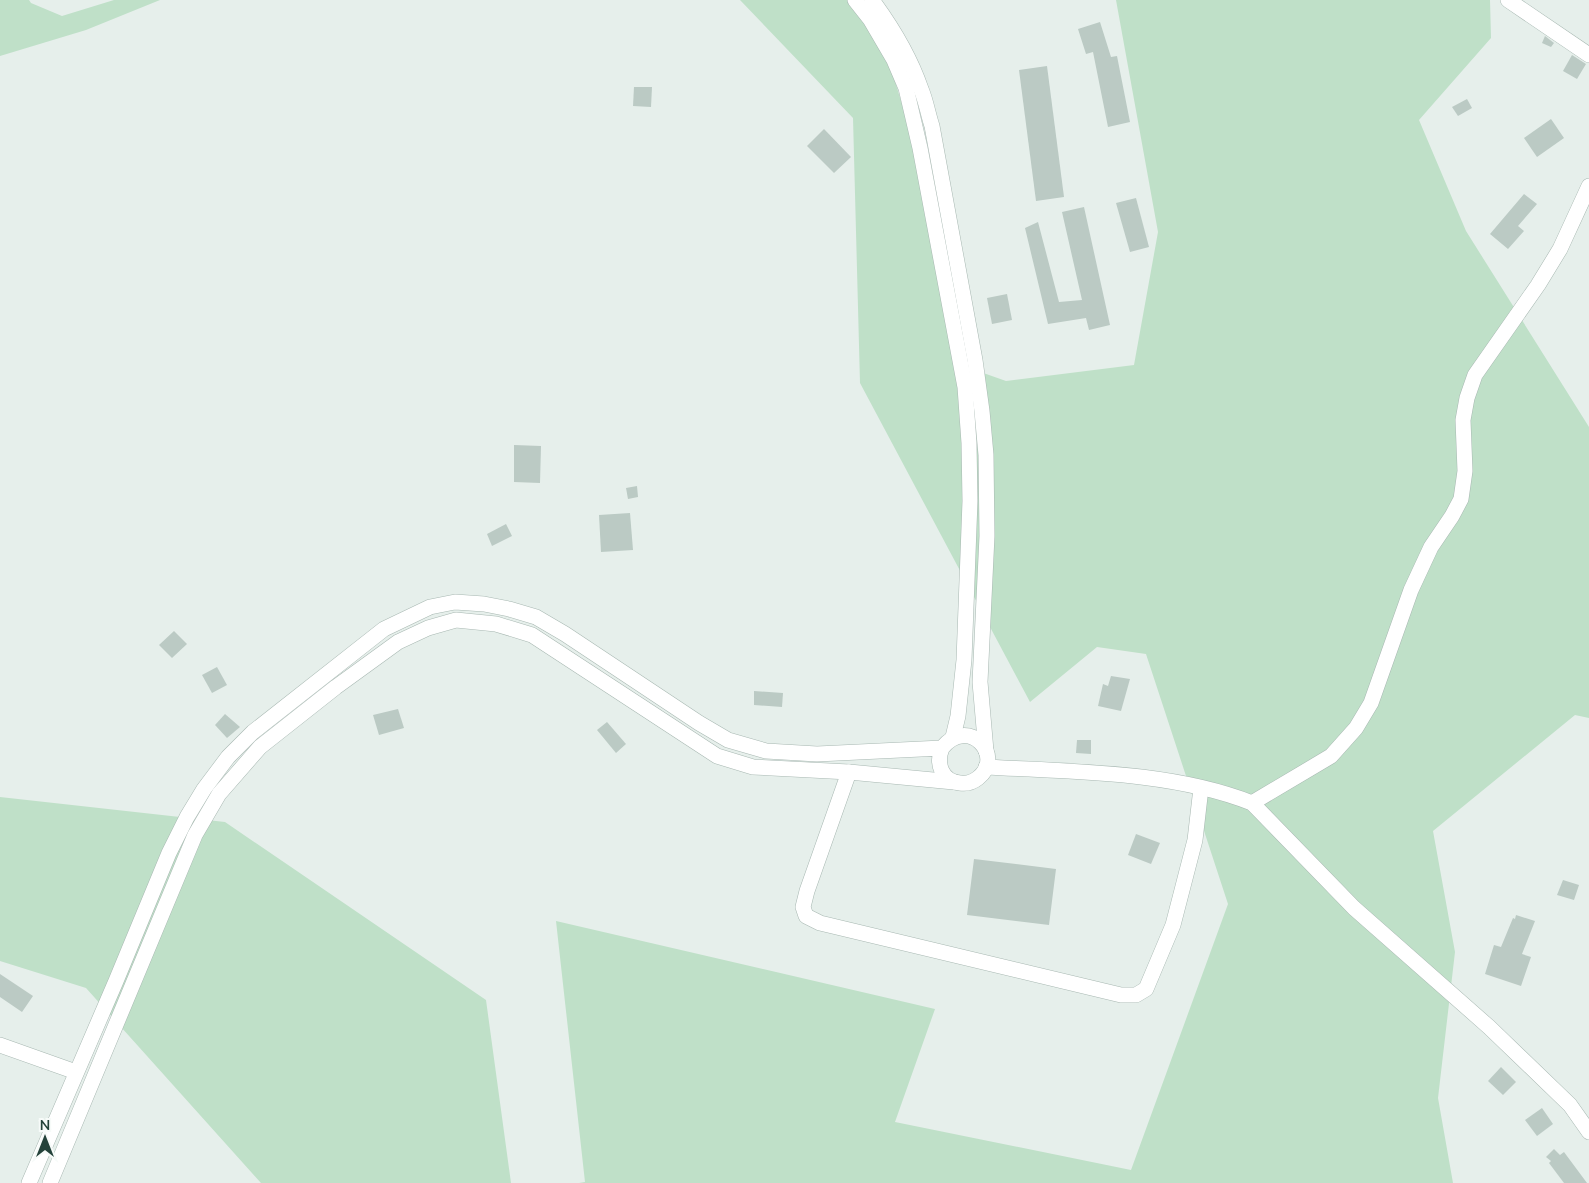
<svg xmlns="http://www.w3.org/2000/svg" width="1589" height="1183" viewBox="0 0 1589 1183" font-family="'Nunito Sans',sans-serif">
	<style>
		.green { fill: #bfe0c8 }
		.building { fill: #bbcac4 }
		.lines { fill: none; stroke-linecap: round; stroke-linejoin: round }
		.minor-casing { stroke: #a8b8b2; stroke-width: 16 }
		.minor { stroke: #fff; stroke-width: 15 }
	</style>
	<rect width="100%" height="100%" fill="#e6efeb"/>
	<!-- green -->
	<g class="green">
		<path d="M0 0H29L31 3 62 16 114 0H160L86 30 0 56Z"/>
		<path d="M740 0H870L929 192 958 364 1006 381 1134 365 1158 232 1116 0H1490L1491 38 1419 120 1466 231 1589 427V718L1575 715 1433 831 1455 952 1438 1098 1453 1183H579L585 1182 556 921 935 1009 895 1122 1131 1170 1228 904 1146 654 1097 647 1030 702 860 383 853 118Z"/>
		<path d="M0 797 225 822 486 1000 511 1183H261L86 988 0 961Z"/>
	</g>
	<!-- building -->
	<g class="building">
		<path d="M1100 22 1111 57 1117 56 1130 122 1108 127 1093 52 1086 54 1078 29Z"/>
		<path d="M1545 36 1554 43 1551 47 1542 43Z"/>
		<path d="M1572 55 1586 64 1577 79 1563 71Z"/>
		<path d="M1047 66 1064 197 1036 201 1019 70Z"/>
		<path d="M634 87H652L651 107 633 106Z"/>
		<path d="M1467 99 1472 108 1458 116 1452 107Z"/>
		<path d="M1551 119 1564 138 1537 157 1524 138Z"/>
		<path d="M824 129 851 157 834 173 807 146Z"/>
		<path d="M1524 194 1537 204 1518 226 1524 231 1508 249 1490 234Z"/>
		<path d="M1136 198 1149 247 1130 252 1116 203Z"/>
		<path d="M1084 207 1110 325 1089 330 1086 318 1048 324 1025 228 1038 222 1059 302 1082 300 1062 212Z"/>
		<path d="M1007 294 1012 320 992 324 987 298Z"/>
		<path d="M514 445 541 446 540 483 514 482Z"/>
		<path d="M637 486 638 497 628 499 626 488Z"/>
		<path d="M630 513 633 550 601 552 599 515Z"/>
		<path d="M506 524 512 536 492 546 487 534Z"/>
		<path d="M174 631 187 644 172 658 159 645Z"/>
		<path d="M217 667 227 685 212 693 202 675Z"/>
		<path d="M1111 676 1130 679 1121 711 1098 706 1103 684 1108 686Z"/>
		<path d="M754 691 783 693 782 707 754 705Z"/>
		<path d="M398 709 404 728 379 735 373 715Z"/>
		<path d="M225 714 240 727 227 738 215 725Z"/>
		<path d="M607 722 626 744 616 753 597 730Z"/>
		<path d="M1077 740H1091V754L1076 753Z"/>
		<path d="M1136 834 1160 843 1151 864 1128 855Z"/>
		<path d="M974 859 1056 869 1049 925 967 915Z"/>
		<path d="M1563 880 1579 885 1574 900 1557 895Z"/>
		<path d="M1516 915 1535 921 1522 954 1531 957 1521 986 1485 974 1494 945 1501 947 1513 918 1515 919Z"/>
		<path d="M0 974 33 996 22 1012 0 997Z"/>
		<path d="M1501 1067 1516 1082 1503 1095 1488 1081Z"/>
		<path d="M1542 1108 1553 1124 1537 1136 1525 1120Z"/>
		<path d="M1554 1149 1560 1155 1564 1152 1587 1183H1564L1549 1163 1551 1161 1546 1157Z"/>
	</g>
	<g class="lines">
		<!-- minor casing -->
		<g class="minor-casing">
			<g id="minor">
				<path d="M855 0 870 19 894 60 906 88 920 148 965 387 969 443 970 501 964 660 958 716 953 737"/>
				<path d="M872 0C892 27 910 57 921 89 926 101 928 114 932 126L975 360 982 411 986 455 987 536 980 682 986 751"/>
				<path d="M1508 0 1589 55"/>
				<path d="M986 767C1073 772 1171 771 1252 803L1354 908 1489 1027 1570 1105 1589 1132"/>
				<path d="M849 772 807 891 803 907 806 916 820 923 1121 995H1136L1146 989 1173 925 1195 840 1201 788"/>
				<path d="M1252 803 1331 756 1356 728 1371 703 1411 590 1431 547 1452 516 1461 499 1465 471 1463 420 1467 398 1475 375 1538 285 1560 249 1589 186"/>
				<path d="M0 1045 76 1072"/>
				<path d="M29 1183 116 981 169 853 187 817 204 789 228 757 253 732 384 629 430 607 455 602 484 604 509 609 536 617 565 634 699 723 728 740 766 751 817 754 942 748C968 715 1006 756 978 778 973 782 966 784 960 783 941 781 936 763 942 748"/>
				<path d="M50 1183 195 835 219 794 260 747 336 687 398 642 428 628 456 620 496 624 532 635 717 756 753 767 849 772 954 782"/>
			</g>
		</g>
		<!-- minor -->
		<use href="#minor" class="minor"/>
	</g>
	<!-- north arrow -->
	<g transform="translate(45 1138)" stroke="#f7fbf9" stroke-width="4" paint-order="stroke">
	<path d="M0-4L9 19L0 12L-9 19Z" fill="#24423a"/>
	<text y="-8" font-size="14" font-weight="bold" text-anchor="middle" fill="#24423a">N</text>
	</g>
</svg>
